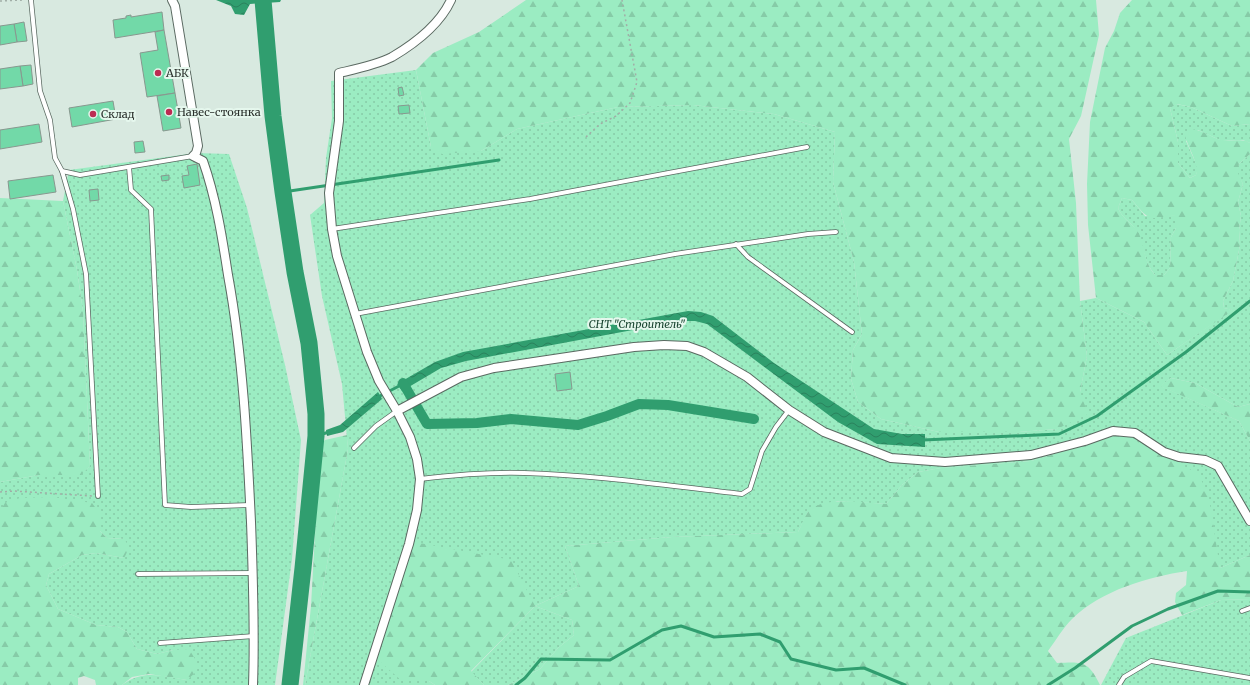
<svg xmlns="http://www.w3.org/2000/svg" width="1250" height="685" viewBox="0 0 1250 685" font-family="Merriweather,serif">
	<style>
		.grass { fill: url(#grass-dots) }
		.forest { fill: url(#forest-firs); fill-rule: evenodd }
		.water { fill: url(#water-waves) }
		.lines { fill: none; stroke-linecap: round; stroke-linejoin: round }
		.stream { stroke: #309e6f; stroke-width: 3 }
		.canal { stroke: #309e6f; stroke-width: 10 }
		.river { stroke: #309e6f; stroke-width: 17 }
		.building { fill: #72d9a8; stroke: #88988f }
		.lane-casing { stroke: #5a6961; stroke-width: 5.5 }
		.street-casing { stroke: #5a6961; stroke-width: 10 }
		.path { stroke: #a1aea7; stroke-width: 1.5; stroke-dasharray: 2 3; stroke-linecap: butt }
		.lane { stroke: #fff; stroke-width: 4 }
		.street { stroke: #fff; stroke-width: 8 }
		.poi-dot { fill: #bc2c52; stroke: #e5f7ed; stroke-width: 1.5 }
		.labels { text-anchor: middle; stroke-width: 4; stroke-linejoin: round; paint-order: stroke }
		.poi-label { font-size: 11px; fill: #2b312d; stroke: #e5f7ed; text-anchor: start }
		.park-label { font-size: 11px; font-style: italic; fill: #17442f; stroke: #e5f7ed }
	</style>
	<defs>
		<pattern id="grass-dots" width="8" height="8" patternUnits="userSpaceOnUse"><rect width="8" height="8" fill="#9becc2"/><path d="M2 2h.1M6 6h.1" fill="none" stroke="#86cba7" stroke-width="1.8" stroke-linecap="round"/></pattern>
		<pattern id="forest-firs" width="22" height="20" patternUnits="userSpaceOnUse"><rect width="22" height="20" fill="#9becc2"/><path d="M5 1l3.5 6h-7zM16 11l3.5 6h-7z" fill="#86cba7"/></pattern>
		<pattern id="water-waves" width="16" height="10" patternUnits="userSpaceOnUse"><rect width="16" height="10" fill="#309e6f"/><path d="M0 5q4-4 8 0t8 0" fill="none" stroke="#29815c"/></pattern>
	</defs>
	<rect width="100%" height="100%" fill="#d8e9e0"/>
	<!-- grass -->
	<g class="grass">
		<path d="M416 70 431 147 481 151 517 129 618 107 693 105 774 114 835 132 833 182 854 262 862 334 853 350 851 379 858 402 881 419 939 432H1019L1057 429 1080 392 1087 356 1080 301 1096 298 1144 322 1167 355 1232 310 1224 308 1223 301 1233 281 1240 245 1239 230 1241 216 1238 202 1243 184 1236 171 1239 164 1250 154V404L1238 407 1195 383 1171 378 1161 386 1239 421 1250 441V555L1220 568 1217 557 1114 436 1031 461 941 468 918 472 902 485 886 504 838 501 808 512 798 532 672 537 565 546 579 586 535 606 572 620 574 635 558 648 540 669 508 685H484L471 672 535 606 402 681H429L435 685H305L348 449 342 384 322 296 310 215 324 203 326 158 332 118 331 81Z"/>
		<path d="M1176 104 1191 107 1232 126 1250 124V143L1243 140 1222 141 1198 130 1186 141 1198 168 1196 175 1190 178 1178 163V142L1170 108Z"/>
		<path d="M196 153 229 154 247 208 285 365 301 440 292 559 275 685H122C143 669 162 676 187 680L173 650 157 654 137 649 127 632 118 627 96 625 58 609 46 585 49 574 82 555 96 553 124 558V539L107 538 100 531V514L0 511V482L39 475H80L90 466 83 311 77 270 63 201 69 170Z"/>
		<path d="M1122 198 1132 200 1145 216 1176 215V228L1171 237 1170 268 1164 275H1155C1144 262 1144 247 1137 232 1134 224 1123 220 1118 208Z"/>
		<path d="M1250 599V685H1101L1126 638 1221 600Z"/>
	</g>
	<!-- forest -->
	<g class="forest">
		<path d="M526 0H1096L1099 35 1081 116 1069 139 1076 203 1080 301 1087 356 1080 392 1088 414 1057 429 1019 432H939L881 419 858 402 851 379 853 350 862 334 854 262 833 182 835 132 774 114 693 105 618 107 517 129 481 151 442 154 431 147 416 70 433 53 479 32Z"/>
		<path d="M1132 0H1250V124L1232 126 1191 107 1177 104 1170 108 1178 142V163L1190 178 1196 175C1199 161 1187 148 1185 134L1191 129C1203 130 1211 137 1221 140 1231 143 1241 137 1250 143V154L1239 164 1237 171 1243 184 1238 202 1241 216 1239 230 1240 245 1233 281 1223 301 1224 308 1233 310 1167 355 1144 322 1096 298 1088 225 1087 184 1090 122 1105 48 1114 31 1120 13ZM1122 198 1132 200C1151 223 1149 219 1176 215V228L1171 237 1170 268 1164 275H1155C1142 260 1145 240 1136 229 1129 221 1123 219 1118 208Z"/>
		<path d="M0 198 63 201 77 270 83 311 90 466 81 475H39L0 482Z"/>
		<path d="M1171 378 1195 383 1238 407 1250 404V441L1239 421 1160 386Z"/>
		<path d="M347 435 348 449 305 685H303L311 606 320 445 325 440Z"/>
		<path d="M1114 436H1126L1197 473 1208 492 1220 568 1250 555V599L1221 600 1182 615 1175 602 1176 593 1186 585 1187 571C1148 577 1102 590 1072 619 1063 628 1056 640 1048 651L1057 663C1082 662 1088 660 1100 685H508L540 669 558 648 574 635 572 620 535 606 471 671 484 685H435L429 681H402L377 659 414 542 511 560 535 606 579 586 565 546 672 537 798 532C801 526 804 518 808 512 822 495 866 503 886 504L902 485 918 472 941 468 1031 461Z"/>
		<path d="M52 497 92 503 100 514V531L107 538 124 539C130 546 128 551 124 558L96 553 82 555 49 574 46 585 58 609 96 625 118 627 127 632 137 649 157 654 173 650 189 649 195 659 196 672 187 680 149 674 132 677 122 685H96L95 680 84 676 78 678V685H0V511L5 503 20 498Z"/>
	</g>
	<!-- water -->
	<g class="water">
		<path d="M216 0H281L280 2 250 4 244 15 235 14 231 6Z"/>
		<path d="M688 311 701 312 713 316 774 363 874 429 902 434H925V447L877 444 838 422 707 324 695 321H681L466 361 441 368 402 391 397 384 435 362 463 352Z"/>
		<path d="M378 392 382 399 343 432 327 436 326 430 340 425Z"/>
	</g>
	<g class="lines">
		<!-- stream -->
		<g class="stream">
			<path d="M283 192 499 160"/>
			<path d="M378 397 401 385"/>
			<path d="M316 436 329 432"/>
			<path d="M923 440 1059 434 1097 416 1186 352 1250 301"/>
			<path d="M516 685 525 678 541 659 610 660 662 630 681 626 714 637 760 634 780 642 791 659 836 670 864 668 905 685"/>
			<path d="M1048 685 1075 668 1132 626 1168 609 1218 591 1250 592"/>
		</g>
		<!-- canal -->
		<path class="canal" d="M403 383 427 424 477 423 511 419 578 425 607 416 639 404 668 405 754 419"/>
		<!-- river -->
		<path class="river" d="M263 0 273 116 283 192 295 272 309 343 316 414V436L303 568 290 685"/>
	</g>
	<!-- building -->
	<g class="building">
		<path d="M162 12 164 30 115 38 113 20 126 18V16L131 15V17Z"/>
		<path d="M24 22 27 41 17 42 14 24Z"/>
		<path d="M14 24 17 42 0 45V26Z"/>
		<path d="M164 30 175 93 147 97 140 53 158 50 155 32Z"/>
		<path d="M31 65 33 84 23 86 20 66Z"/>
		<path d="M20 66 23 86 0 89V69Z"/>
		<path d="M402 87 404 95 399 96 398 88Z"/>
		<path d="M175 93 181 128 163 131 157 96Z"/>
		<path d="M113 101 116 119 72 127 69 108Z"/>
		<path d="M409 105 410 113 399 114 398 106Z"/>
		<path d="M39 124 42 142 0 149V130Z"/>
		<path d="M143 141 145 152 135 153 134 142Z"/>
		<path d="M197 164 200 185 184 188 182 176 189 175 187 166Z"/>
		<path d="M53 175 56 192 10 199 8 181Z"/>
		<path d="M169 175V180L162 181 161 176Z"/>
		<path d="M98 189 99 200 90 201 89 190Z"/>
		<path d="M570 372 572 389 557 391 555 374Z"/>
	</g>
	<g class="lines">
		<!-- lane casing -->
		<g class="lane-casing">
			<g id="lane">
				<path d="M31 0 40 91 50 120 55 158 62 171 80 175 193 156"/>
				<path d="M129 167 131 190 151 209 165 505 191 507 250 505"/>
				<path d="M62 171 73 209 86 274 98 496"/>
				<path d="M332 229 530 199 807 147"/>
				<path d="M736 244 748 257 852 332"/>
				<path d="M355 314 675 254 808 234 836 232"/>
				<path d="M354 448 376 426 397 411"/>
				<path d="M420 479C455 475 489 472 524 473 597 475 670 486 742 494L750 489 762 451 776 427 789 410"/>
				<path d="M138 574 252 573"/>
				<path d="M1242 611 1250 608"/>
				<path d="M160 643 254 636"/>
				<path d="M1119 685 1124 677 1151 661 1250 678"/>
			</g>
		</g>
		<!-- street casing -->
		<g class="street-casing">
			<g id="street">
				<path d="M172 0 175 6 198 146 196 153 193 156 203 161C216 198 222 236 228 275 243 357 247 439 251 522 253 576 255 631 253 685"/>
				<path d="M397 411 461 377 494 368 634 347 664 345 687 346 704 352 747 377 789 410 824 432 891 458 945 462 1031 455 1085 441 1113 431 1135 433 1164 452 1179 457 1205 460 1218 466 1250 521"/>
				<path d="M364 685 409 544 417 510 420 479 417 459 410 437 397 411 379 381 367 352 337 256 332 229 329 193 339 121V73C356 69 376 65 392 57 414 44 440 24 451 0"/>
			</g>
		</g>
		<!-- path -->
		<g class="path">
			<path d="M0 1 24 0"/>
			<path d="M586 137 600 124 616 116 630 103 637 82 622 0"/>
			<path d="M0 492 14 491 92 496"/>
		</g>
		<!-- lane -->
		<use href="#lane" class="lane"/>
		<!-- street -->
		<use href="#street" class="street"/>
	</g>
	<!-- markers -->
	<g class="poi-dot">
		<circle cx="158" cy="73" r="4"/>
		<circle cx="169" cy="112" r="4"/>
		<circle cx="93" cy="114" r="4"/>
	</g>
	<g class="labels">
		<!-- poi labels -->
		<g class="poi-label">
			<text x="166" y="77">АБК</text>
			<text x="177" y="116">Навес-стоянка</text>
			<text x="101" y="118">Склад</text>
		</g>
		<!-- park labels -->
		<g class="park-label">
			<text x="637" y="328">СНТ "Строитель"</text>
		</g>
	</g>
</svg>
